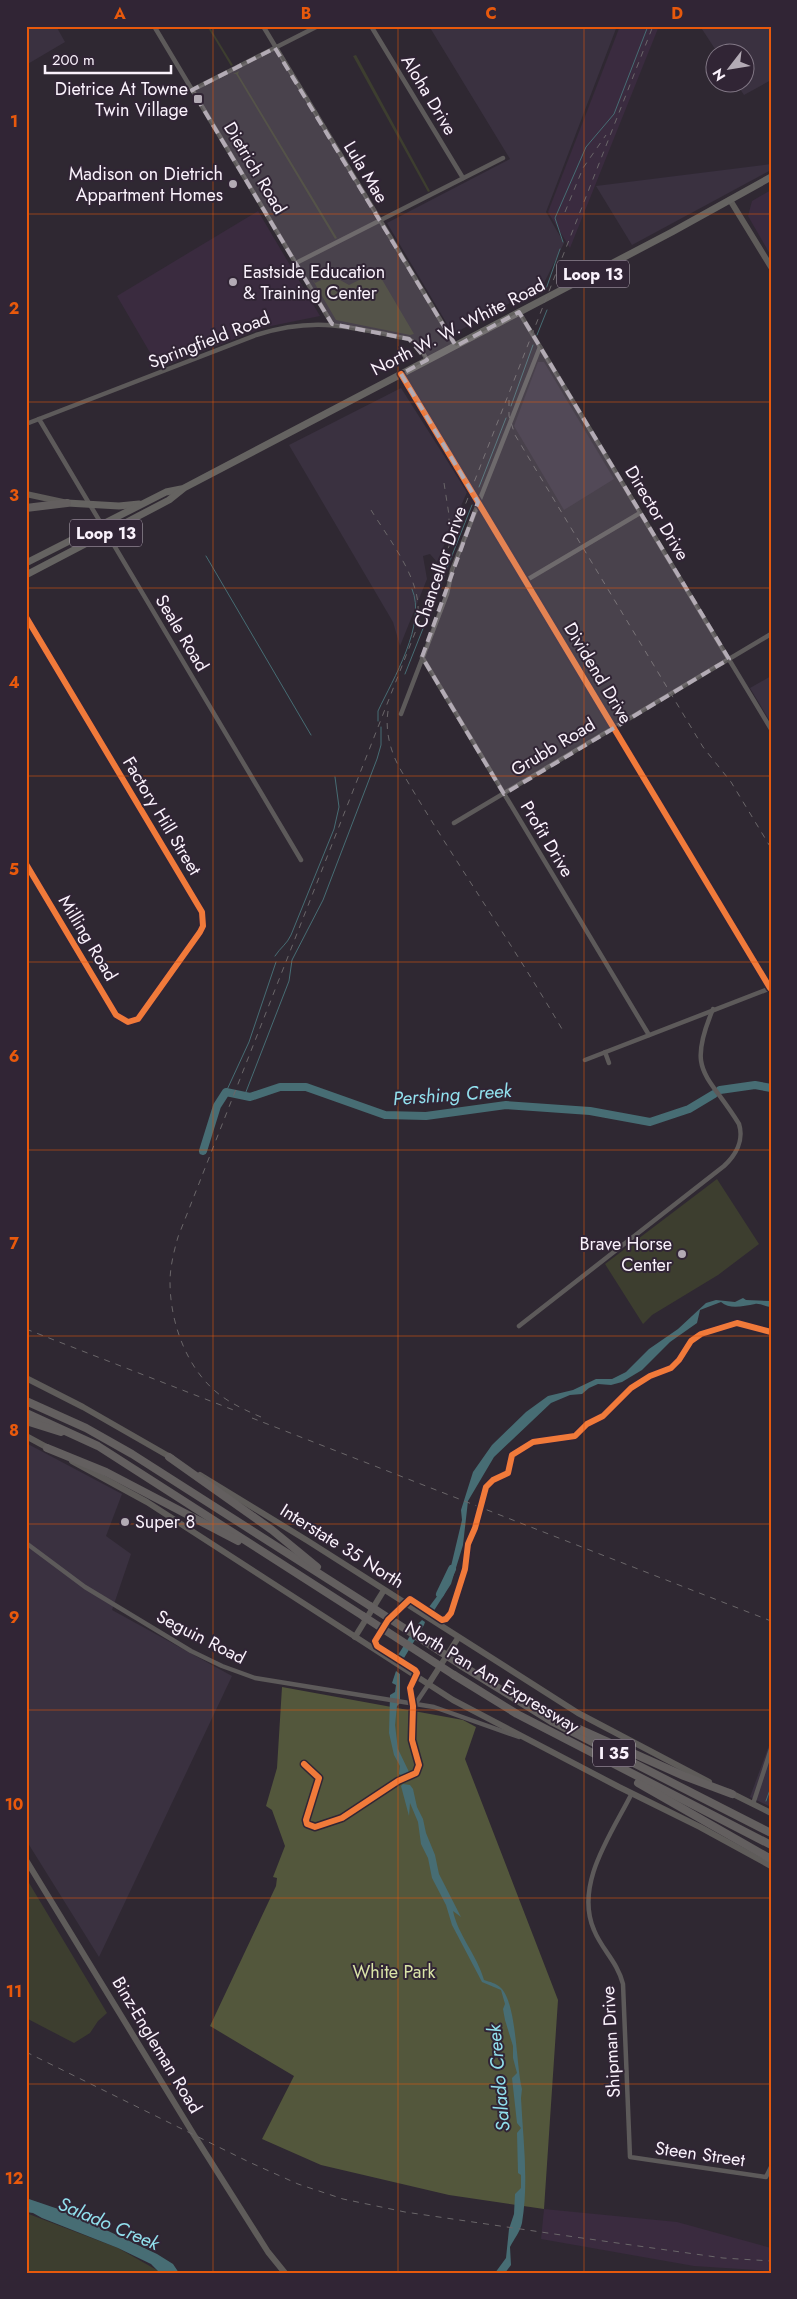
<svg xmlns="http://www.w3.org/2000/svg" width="797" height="2299" viewBox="0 0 797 2299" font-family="Jost,sans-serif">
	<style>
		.built { fill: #3a2b3f }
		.industrial { fill: #3a3140 }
		.green { fill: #3d3e2f }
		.forest { fill: #53573c }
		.water { fill: #476d74 }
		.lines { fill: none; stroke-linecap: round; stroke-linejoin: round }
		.stream { stroke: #476d74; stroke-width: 1 }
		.river { stroke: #476d74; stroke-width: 8 }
		.street { stroke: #5d5a5a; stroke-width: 4.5 }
		.secondary { stroke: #5f5c5a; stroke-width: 6 }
		.primary { stroke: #656361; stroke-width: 7 }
		.highway { stroke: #635f5f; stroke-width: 8 }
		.rail { stroke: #6a6669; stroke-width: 1; stroke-dasharray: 6 6; stroke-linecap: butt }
		.highway-bridge { stroke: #635f5f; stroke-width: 8 }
		.cycleway-casing { stroke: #312535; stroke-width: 9 }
		.cycleway { stroke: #f17a3a; stroke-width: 6 }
		.marked { fill: #b3abb5; fill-opacity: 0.2; stroke: #b3abb5; stroke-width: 4; stroke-dasharray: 10 6; stroke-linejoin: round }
		.grid { fill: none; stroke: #e8590c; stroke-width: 1; stroke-opacity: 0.55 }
		.poi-dot { fill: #b3abb5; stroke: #312535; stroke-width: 2 }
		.labels { text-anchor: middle; stroke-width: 4; stroke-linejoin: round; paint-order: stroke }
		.shield { fill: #312535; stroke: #beb4c0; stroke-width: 1 }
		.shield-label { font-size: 16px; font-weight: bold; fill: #faf2fc }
		.poi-label { font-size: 18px; fill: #faf2fc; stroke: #312535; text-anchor: end }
		.street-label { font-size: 18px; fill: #faf2fc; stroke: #312535 }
		.park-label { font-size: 18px; fill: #d9e3a7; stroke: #312535 }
		.water-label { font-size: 19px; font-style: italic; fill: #91e0ed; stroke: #312535 }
		.neatline { fill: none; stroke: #e8590c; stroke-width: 2 }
		.grid-label { font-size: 16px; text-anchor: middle; font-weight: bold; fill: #e8590c }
	</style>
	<rect width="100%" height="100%" fill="#2f2832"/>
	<!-- built -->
	<g class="built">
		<path d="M620 26H659L570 248 548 212Z"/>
		<path d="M771 190V256L748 216 752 201Z"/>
		<path d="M258 211 320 316 266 327 159 368 117 296Z"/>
		<path d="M544 2209 677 2222 771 2248V2271L694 2266 541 2239Z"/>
	</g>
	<!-- industrial -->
	<g class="industrial">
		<path d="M26 26H56L65 42 26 65Z"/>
		<path d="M429 26H617L546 212 564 243 543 285 453 334 387 223 510 159Z"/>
		<path d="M700 26H771V80L744 95 736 83 744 82V52H717Z"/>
		<path d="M771 164V170L632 245 596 186Z"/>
		<path d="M538 362H544L614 479 564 510 514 426Z"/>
		<path d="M401 388 467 492 437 562 430 554 423 556 427 579 400 646 393 622 289 445Z"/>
		<path d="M771 676V723L750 688Z"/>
		<path d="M26 1443 122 1494 106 1536 131 1554 112 1610 232 1676 99 1957 26 1840Z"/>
		<path d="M771 1740V1807L750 1797Z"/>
	</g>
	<!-- green -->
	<g class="green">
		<path d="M207 26H209L233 65 231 66Z"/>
		<path d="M356 55 430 191 428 192 353 56Z"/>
		<path d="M239 71 238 74 337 238 335 239 236 74H233Z"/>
		<path d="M304 265 315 283 331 275 349 285 377 271 414 334 410 335 336 320Z"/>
		<path d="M717 1179 759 1244 718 1275 652 1315 643 1324 605 1264Z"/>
		<path d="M26 1878 107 2013 98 2021 90 2033 74 2043 26 2018Z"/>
		<path d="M26 2213 118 2248 162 2273H26Z"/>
	</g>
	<!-- forest -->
	<path class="forest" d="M282 1687 463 1720 476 1727 465 1759 558 2000 544 2209 449 2195 321 2165 262 2139 294 2076 210 2026 276 1886 277 1878 273 1877 285 1846 272 1810 266 1806 277 1768Z"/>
	<!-- water -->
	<g class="water">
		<path d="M743 1298 746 1300 771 1301V1307C766 1307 760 1303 755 1304 743 1306 730 1310 721 1302L700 1310 697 1323 670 1342 642 1370 622 1382 611 1385 598 1384 589 1388 582 1394 570 1395 551 1403 494 1457 468 1501 463 1545 451 1584 435 1609 434 1611 429 1607 447 1583 462 1520 461 1510 473 1472 492 1445 526 1412 548 1396 573 1390 596 1379H612L626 1372 649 1349 678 1329 706 1303 716 1300 735 1302Z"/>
		<path d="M422 1620 425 1622 424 1625 404 1658 398 1655 413 1631 420 1626 418 1624Z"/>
		<path d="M396 1671 400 1674V1703L397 1706 395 1725 398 1749 409 1772 402 1775 399 1774 400 1766 394 1755 389 1733 390 1695 395 1692 396 1685 392 1683Z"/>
		<path d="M403 1784 410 1785 413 1789 417 1807 423 1819 426 1833 435 1855 439 1874 461 1917 453 1911C458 1935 477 1955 484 1980 490 1982 496 1983 501 1988 517 2004 516 2066 522 2089L521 2098C523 2140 529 2181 522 2223 520 2232 514 2239 510 2247L511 2265 505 2273H495L506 2258 509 2229 514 2214 515 2194 521 2188V2175L518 2173 517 2133 521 2128 517 2123 512 2078 517 2073 513 2058V2046L505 2020 503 2009 505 2004 501 1990 482 1982 452 1925 446 1905 432 1878 428 1858 421 1844 418 1822 410 1803 409 1816 401 1786Z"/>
		<path d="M26 2198 70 2213 157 2254 173 2264 179 2273H160L151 2264 118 2248 42 2218 33 2213 26 2212Z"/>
	</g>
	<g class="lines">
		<!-- stream -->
		<g class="stream">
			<path d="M563 242 555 218 586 147 614 114 648 26"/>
			<path d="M546 289 560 249"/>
			<path d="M537 335 547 310"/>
			<path d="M511 406 533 345"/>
			<path d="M479 487 506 418"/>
			<path d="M206 556 311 735"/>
			<path d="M405 674 472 505"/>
			<path d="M378 721V711C393 679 427 624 412 589"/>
			<path d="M275 956C280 948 287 944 291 935L334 829 339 807 335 777"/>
			<path d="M226 1092 249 1042 276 962"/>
			<path d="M244 1097 289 981 292 960 323 900 377 759 381 745V727"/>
			<path d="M766 1801 771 1787"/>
		</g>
		<!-- river -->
		<g class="river">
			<path d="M720 1090 755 1085 771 1088"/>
			<path d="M203 1151 217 1106 226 1092 250 1097 280 1087H306L385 1115 426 1116 506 1105 590 1111 650 1122 689 1109 714 1094"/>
			<path d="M440 1594 452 1569"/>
		</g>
		<!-- street -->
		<g class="street">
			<path d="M154 26 332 324"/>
			<path d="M263 26 456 346"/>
			<path d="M371 26 463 178"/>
			<path d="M192 90 318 26"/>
			<path d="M296 263 503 158"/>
			<path d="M519 312 771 729"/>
			<path d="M401 374 770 988"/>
			<path d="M39 419 301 860"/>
			<path d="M26 424 256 335C316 316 350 327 409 339L419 346 427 360"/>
			<path d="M525 581 640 513"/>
			<path d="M26 617 202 912 203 926 200 932 138 1019 128 1022 116 1015 26 864"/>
			<path d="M422 657 649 1035"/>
			<path d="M401 714 447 594 452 570 540 347"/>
			<path d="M454 823 771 634"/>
			<path d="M605 1052 609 1063"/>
			<path d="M585 1060 771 988"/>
			<path d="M519 1326 724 1166C736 1155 744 1140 739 1124 707 1072 686 1073 713 1009"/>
			<path d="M26 1543 85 1587 191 1651 222 1666 255 1678 434 1707 519 1737"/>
			<path d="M416 1703 428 1685"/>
			<path d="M632 1793C612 1833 574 1884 594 1930 602 1950 617 1961 623 1984L630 2157 766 2177 771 2167"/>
			<path d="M753 1804 771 1749"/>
		</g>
		<!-- secondary -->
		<g class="secondary">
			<path d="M730 200 771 267"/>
			<path d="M26 494 63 502"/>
			<path d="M26 1378 83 1407 172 1458"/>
			<path d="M26 1436 50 1449"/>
			<path d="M72 1461 147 1502 453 1700 619 1787 700 1827 771 1866"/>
			<path d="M200 1475 308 1541 578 1713 709 1782"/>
			<path d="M355 1637 384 1590"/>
			<path d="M428 1685 458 1638"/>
			<path d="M729 1792 771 1813"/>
			<path d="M26 1860 194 2135 268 2252 285 2273"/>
		</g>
		<!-- primary -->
		<g class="primary">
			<path d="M67 503 119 506 139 504"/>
			<path d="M26 563 166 492 181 489"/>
			<path d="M26 575 169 500 184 488 672 232 771 177"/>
		</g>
		<!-- highway -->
		<g class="highway">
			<path d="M26 508 67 503"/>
			<path d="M26 1401 86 1428 132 1454 370 1606"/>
			<path d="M26 1413 98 1446 363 1616"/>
			<path d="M26 1421 61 1432"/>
			<path d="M47 1448 106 1472 238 1541"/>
			<path d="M169 1457 272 1530 317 1567"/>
			<path d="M461 1665 553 1722 771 1833"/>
			<path d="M454 1675 517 1714 771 1845"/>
			<path d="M579 1729 684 1776 732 1794"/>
			<path d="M638 1783 771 1859"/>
		</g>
		<!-- rail -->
		<g class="rail">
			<path d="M565 212 583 168 606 135"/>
			<path d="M509 400V416L515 435 703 747 731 782 771 848"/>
			<path d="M444 483 449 515V537"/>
			<path d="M371 510C388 538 425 584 417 618"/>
			<path d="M388 711C385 730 390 750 399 767 451 856 510 940 562 1029"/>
			<path d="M26 1329 236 1411"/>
			<path d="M261 1417C247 1411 232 1404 220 1395 187 1370 170 1323 170 1282 170 1267 174 1251 178 1237L653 26"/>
			<path d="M252 1418 771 1621"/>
			<path d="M26 2052 249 2162 298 2184 343 2199 405 2212 568 2236 723 2258 771 2261"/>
		</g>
		<!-- highway-bridge -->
		<g class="highway-bridge">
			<path d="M370 1606 461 1665"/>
			<path d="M363 1616 454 1675"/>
		</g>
		<!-- cycleway casing -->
		<g class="cycleway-casing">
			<g id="cycleway">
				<path d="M401 374 770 988"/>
				<path d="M26 617 202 912 203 926 200 932 138 1019 128 1022 116 1015 26 864"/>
				<path d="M304 1764 319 1778 306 1820 307 1824 315 1827 342 1818 398 1781 416 1773 419 1765 412 1740 413 1706 410 1688 417 1673 415 1670 377 1646 375 1641 388 1620 410 1599 442 1620 446 1619 451 1613 465 1569 468 1544 475 1528 486 1487 493 1480 508 1473 512 1455 533 1442 575 1436 587 1424 603 1416 631 1388 650 1376 671 1368 679 1360 691 1341 701 1334 737 1323 771 1332"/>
			</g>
		</g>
		<!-- cycleway -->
		<use href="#cycleway" class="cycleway"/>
	</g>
	<!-- marked area -->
	<path class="marked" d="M275 48 456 346 519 312 729 659 504 794 422 657 478 502 401 374 427 360 409 339 332 324 192 90Z"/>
	<!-- grid -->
	<path class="grid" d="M213 26V2273M398 26V2273M584 26V2273M26 214H771M26 402H771M26 588H771M26 776H771M26 962H771M26 1150H771M26 1336H771M26 1524H771M26 1710H771M26 1898H771M26 2084H771"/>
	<!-- markers -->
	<g class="poi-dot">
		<rect x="193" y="94" width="10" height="10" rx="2.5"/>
		<circle cx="233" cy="184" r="5"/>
		<circle cx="233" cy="282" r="5"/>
		<circle cx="682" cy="1254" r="5"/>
		<circle cx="125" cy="1522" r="5"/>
	</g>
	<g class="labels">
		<!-- shield labels -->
		<g class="shield">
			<rect x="557" y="260.5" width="72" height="27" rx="4"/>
			<rect x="70" y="519.5" width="72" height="27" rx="4"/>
			<rect x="593" y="1739.5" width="42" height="27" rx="4"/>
		</g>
		<g class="shield-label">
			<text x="593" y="280">Loop 13</text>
			<text x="106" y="539">Loop 13</text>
			<text x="614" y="1759">I 35</text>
		</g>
		<!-- poi labels -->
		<g class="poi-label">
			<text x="188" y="95">Dietrice At Towne<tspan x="188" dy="21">Twin Village</tspan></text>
			<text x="223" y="180">Madison on Dietrich<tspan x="223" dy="21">Appartment Homes</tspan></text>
			<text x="243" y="278" text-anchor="start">Eastside Education<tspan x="243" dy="21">&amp; Training Center</tspan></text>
			<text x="672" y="1250">Brave Horse<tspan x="672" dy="21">Center</tspan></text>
			<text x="135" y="1528" text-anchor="start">Super 8</text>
		</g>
		<!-- street labels -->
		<g class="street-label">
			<text transform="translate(429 95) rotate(59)" y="6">Aloha Drive</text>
			<text transform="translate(255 168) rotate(59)" y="6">Dietrich Road</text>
			<text transform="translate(366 172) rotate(59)" y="6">Lula Mae</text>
			<text transform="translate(458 327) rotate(-27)" y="6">North W. W. White Road</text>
			<text transform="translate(209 340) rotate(-21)" y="6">Springfield Road</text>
			<text transform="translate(657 513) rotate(59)" y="6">Director Drive</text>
			<text transform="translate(440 567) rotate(-71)" y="6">Chancellor Drive</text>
			<text transform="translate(182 633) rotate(59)" y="6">Seale Road</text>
			<text transform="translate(598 673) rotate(59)" y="6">Dividend Drive</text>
			<text transform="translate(553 747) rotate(-31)" y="6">Grubb Road</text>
			<text transform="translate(162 816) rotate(59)" y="6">Factory Hill Street</text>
			<text transform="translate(547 839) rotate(59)" y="6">Profit Drive</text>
			<text transform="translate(88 938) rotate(59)" y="6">Milling Road</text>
			<text transform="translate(342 1546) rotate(32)" y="6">Interstate 35 North</text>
			<text transform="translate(201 1637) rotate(27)" y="6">Seguin Road</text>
			<text transform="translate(492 1677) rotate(31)" y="6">North Pan Am Expressway</text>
			<text transform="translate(611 2042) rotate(-93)" y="6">Shipman Drive</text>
			<text transform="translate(157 2045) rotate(59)" y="6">Binz-Engleman Road</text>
			<text transform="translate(700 2154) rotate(8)" y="6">Steen Street</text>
		</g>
		<!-- park labels -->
		<g class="park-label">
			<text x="394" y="1978">White Park</text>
		</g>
		<!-- water labels -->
		<g class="water-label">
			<text transform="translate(452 1094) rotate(-4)" y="7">Pershing Creek</text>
			<text transform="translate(498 2078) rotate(-95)" y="7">Salado Creek</text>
			<text transform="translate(109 2223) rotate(23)" y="7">Salado Creek</text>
		</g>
	</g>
	<!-- border -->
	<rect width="797" height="2299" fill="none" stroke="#312535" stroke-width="55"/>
	<!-- north arrow -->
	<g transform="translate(730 68) rotate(239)"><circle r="24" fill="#312535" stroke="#817785"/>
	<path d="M0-4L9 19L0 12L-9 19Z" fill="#b3abb5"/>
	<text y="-8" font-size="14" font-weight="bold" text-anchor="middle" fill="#faf2fc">N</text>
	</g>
	<!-- scale -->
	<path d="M45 65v8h126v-8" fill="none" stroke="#faf2fc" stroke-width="2.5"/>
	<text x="52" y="65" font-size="15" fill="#faf2fc" stroke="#312535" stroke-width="4" paint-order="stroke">200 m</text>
	<rect x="28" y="28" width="742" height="2244" class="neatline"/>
	<g class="grid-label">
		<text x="120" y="19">A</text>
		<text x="306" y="19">B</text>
		<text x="491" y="19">C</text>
		<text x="677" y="19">D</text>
		<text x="14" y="127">1</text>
		<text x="14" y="314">2</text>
		<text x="14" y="501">3</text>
		<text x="14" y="688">4</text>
		<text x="14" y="875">5</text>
		<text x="14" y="1062">6</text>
		<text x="14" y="1249">7</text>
		<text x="14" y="1436">8</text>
		<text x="14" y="1623">9</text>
		<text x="14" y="1810">10</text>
		<text x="14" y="1997">11</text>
		<text x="14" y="2184">12</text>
	</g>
</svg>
